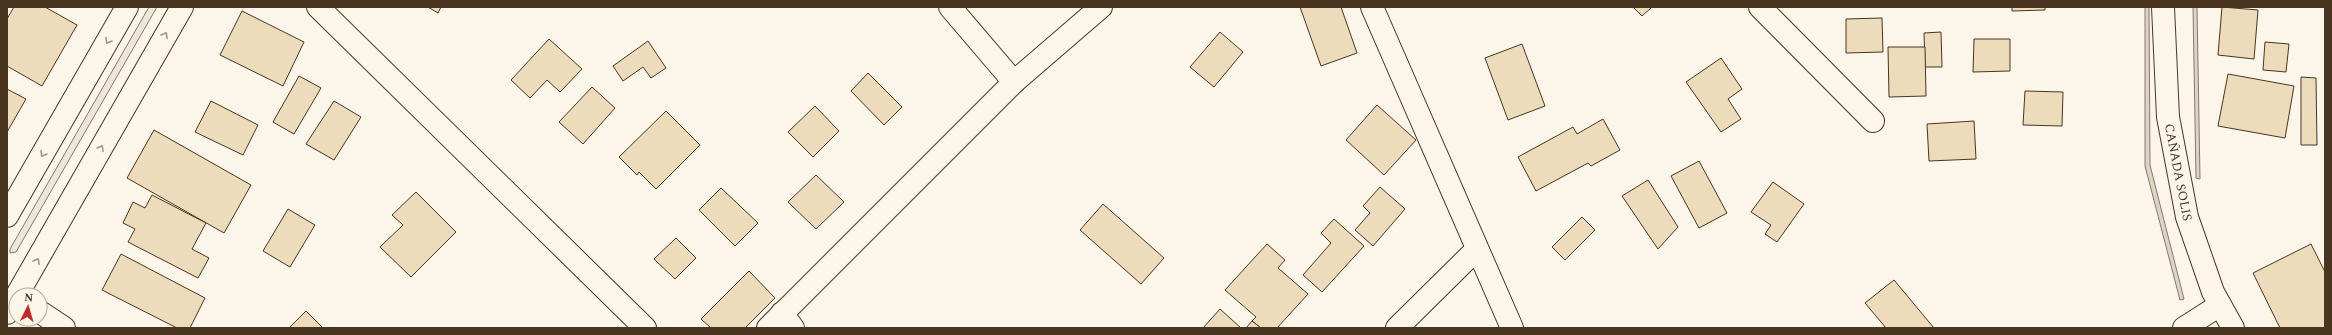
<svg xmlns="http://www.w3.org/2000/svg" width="2332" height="335" viewBox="0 0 2332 335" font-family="Spectral,serif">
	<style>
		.green { fill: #ede6d9; stroke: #887966 }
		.water { fill: #dcd4c6; stroke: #887966 }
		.building { fill: #ecdcbc; stroke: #4a3520 }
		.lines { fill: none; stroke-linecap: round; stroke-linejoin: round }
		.street-casing { stroke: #4a3520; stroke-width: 24 }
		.secondary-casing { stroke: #4a3520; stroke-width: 24 }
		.street { stroke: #fbf6e9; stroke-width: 22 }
		.secondary { stroke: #fbf6e9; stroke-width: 22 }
		.oneway { stroke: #a29684 }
		.labels { text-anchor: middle; stroke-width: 3; stroke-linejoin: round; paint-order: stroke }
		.street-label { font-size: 13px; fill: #4a3520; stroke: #fbf6e9 }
	</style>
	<rect width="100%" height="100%" fill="#fbf6e9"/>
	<!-- green -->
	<path class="green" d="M149 7H157L16 252 10 253V249Z"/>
	<!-- water -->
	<g class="water">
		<path d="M2145 7H2149L2150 165 2184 299 2180 300 2145 166Z"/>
		<path d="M2193 7H2197L2200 179 2196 178Z"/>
	</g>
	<!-- building -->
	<g class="building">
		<path d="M14 7H45L77 25 42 86 7 66V19Z"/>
		<path d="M428 7H441L438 13Z"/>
		<path d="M1300 7H1341L1357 53 1321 66Z"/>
		<path d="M1633 7H1652L1642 16Z"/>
		<path d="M2012 7H2045V10L2012 11Z"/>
		<path d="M2222 7 2258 10 2254 59 2218 55Z"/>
		<path d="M242 11 304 42 283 86 220 55Z"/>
		<path d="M1882 18 1883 52 1846 53V19Z"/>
		<path d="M1220 32 1243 52 1214 87 1190 67Z"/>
		<path d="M1941 32 1942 67H1925L1924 33Z"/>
		<path d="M549 39 582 69 560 92 547 80 530 98 511 80Z"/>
		<path d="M1974 39H2010V71L1973 72Z"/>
		<path d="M648 41 666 68 651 78 643 67 623 81 613 66Z"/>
		<path d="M2265 42 2289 44 2286 72 2263 70Z"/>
		<path d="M1522 44 1545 106 1508 120 1485 58Z"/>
		<path d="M1888 47H1925L1926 96 1889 97Z"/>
		<path d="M1721 58 1742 89 1728 99 1741 119 1721 132 1686 82Z"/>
		<path d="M868 73 902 107 884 125 851 91Z"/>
		<path d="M2228 74 2294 86 2285 138 2218 126Z"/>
		<path d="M299 76 321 88 294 134 273 122Z"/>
		<path d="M2301 77 2316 78 2317 145H2301Z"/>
		<path d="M592 87 615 108 583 144 559 122Z"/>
		<path d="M7 89 26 99 7 132Z"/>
		<path d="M2025 91 2063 92 2062 126 2023 125Z"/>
		<path d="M211 101 258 125 243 155 195 132Z"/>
		<path d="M334 101 361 117 334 160 306 144Z"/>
		<path d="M1377 105 1416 140 1384 175 1346 140Z"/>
		<path d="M815 106 839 131 813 157 788 132Z"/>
		<path d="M666 111 700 145 656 189 639 172 637 175 619 157Z"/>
		<path d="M1603 119 1620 150 1591 166 1588 163 1536 191 1518 157 1573 127 1577 134Z"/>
		<path d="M1974 121 1976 159 1929 161 1927 124Z"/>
		<path d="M154 130 251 185 224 233 127 178Z"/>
		<path d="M1699 161 1727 213 1699 228 1671 176Z"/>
		<path d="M816 175 844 202 816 229 788 202Z"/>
		<path d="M1648 180 1678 227 1658 249 1622 196Z"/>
		<path d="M1773 182 1804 204 1777 242 1765 234 1771 225 1751 212Z"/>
		<path d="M1380 187 1405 209 1373 246 1355 230 1370 213 1363 206Z"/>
		<path d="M721 188 758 223 735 246 699 210Z"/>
		<path d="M416 192 456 232 411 277 380 247 403 225 392 215Z"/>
		<path d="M152 195 206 223 192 249 209 258 198 278 128 242 135 229 123 223 133 202 145 208Z"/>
		<path d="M1103 204 1164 258 1141 284 1080 230Z"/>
		<path d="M288 209 315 225 290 267 263 251Z"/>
		<path d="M1582 217 1595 230 1565 260 1552 247Z"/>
		<path d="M1334 219 1364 246 1322 292 1303 275 1331 243 1321 233Z"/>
		<path d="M676 238 696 258 675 279 654 259Z"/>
		<path d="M1267 244 1285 260 1278 268 1308 294 1277 328H1261L1252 321 1256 317 1225 290Z"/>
		<path d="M2311 244 2325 272V328H2280L2253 273Z"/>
		<path d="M121 254 205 298 190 328H177L102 290Z"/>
		<path d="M749 271 775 298 745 328H711L701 319Z"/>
		<path d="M1894 280 1934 328H1886L1865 303Z"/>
		<path d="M1220 309 1241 328H1203Z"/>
		<path d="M306 311 323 328H289Z"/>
		<path d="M1252 321 1261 328H1246Z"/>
	</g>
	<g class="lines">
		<!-- street casing -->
		<g class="street-casing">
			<g id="street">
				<path d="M318 7 645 328"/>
				<path d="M950 7 1014 82"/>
				<path d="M1372 7 1512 328"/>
				<path d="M1760 7 1873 121"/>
				<path d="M7 216 127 7"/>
				<path d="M17 295 182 7"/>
				<path d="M40 312 64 328"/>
				<path d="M7 313 16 297"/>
				<path d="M782 313 793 328"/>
				<path d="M768 328 1014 82 1101 7"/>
				<path d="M1397 328 1477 249"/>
				<path d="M2184 328 2220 305"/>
			</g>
		</g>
		<!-- secondary casing -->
		<g class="secondary-casing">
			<path id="secondary" d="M2163 7 2168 117 2187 217 2213 292 2233 328"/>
		</g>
		<!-- street -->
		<use href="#street" class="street"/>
		<!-- secondary -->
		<use href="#secondary" class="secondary"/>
	</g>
	<!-- one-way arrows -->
	<defs><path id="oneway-chevron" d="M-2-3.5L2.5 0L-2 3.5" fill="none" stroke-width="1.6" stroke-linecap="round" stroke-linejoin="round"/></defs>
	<g class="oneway">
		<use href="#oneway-chevron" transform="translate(165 35) rotate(-60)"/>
		<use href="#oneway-chevron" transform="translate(108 41) rotate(120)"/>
		<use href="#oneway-chevron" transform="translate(101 148) rotate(-60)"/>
		<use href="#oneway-chevron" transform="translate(43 154) rotate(120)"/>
		<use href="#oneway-chevron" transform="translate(37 261) rotate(-60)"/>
	</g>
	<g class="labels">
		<!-- street labels -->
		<g class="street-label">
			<text transform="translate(2179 172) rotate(79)" y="5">CAÑADA SOLIS</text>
		</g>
	</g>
	<!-- border -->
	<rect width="2332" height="335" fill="none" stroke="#4a3520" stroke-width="16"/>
	<!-- north arrow -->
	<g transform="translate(28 307) rotate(5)"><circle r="19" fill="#fbf6e9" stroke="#b4a999"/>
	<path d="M0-3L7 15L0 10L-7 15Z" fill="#c62828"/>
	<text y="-6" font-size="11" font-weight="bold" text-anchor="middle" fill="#4a3520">N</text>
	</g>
</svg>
